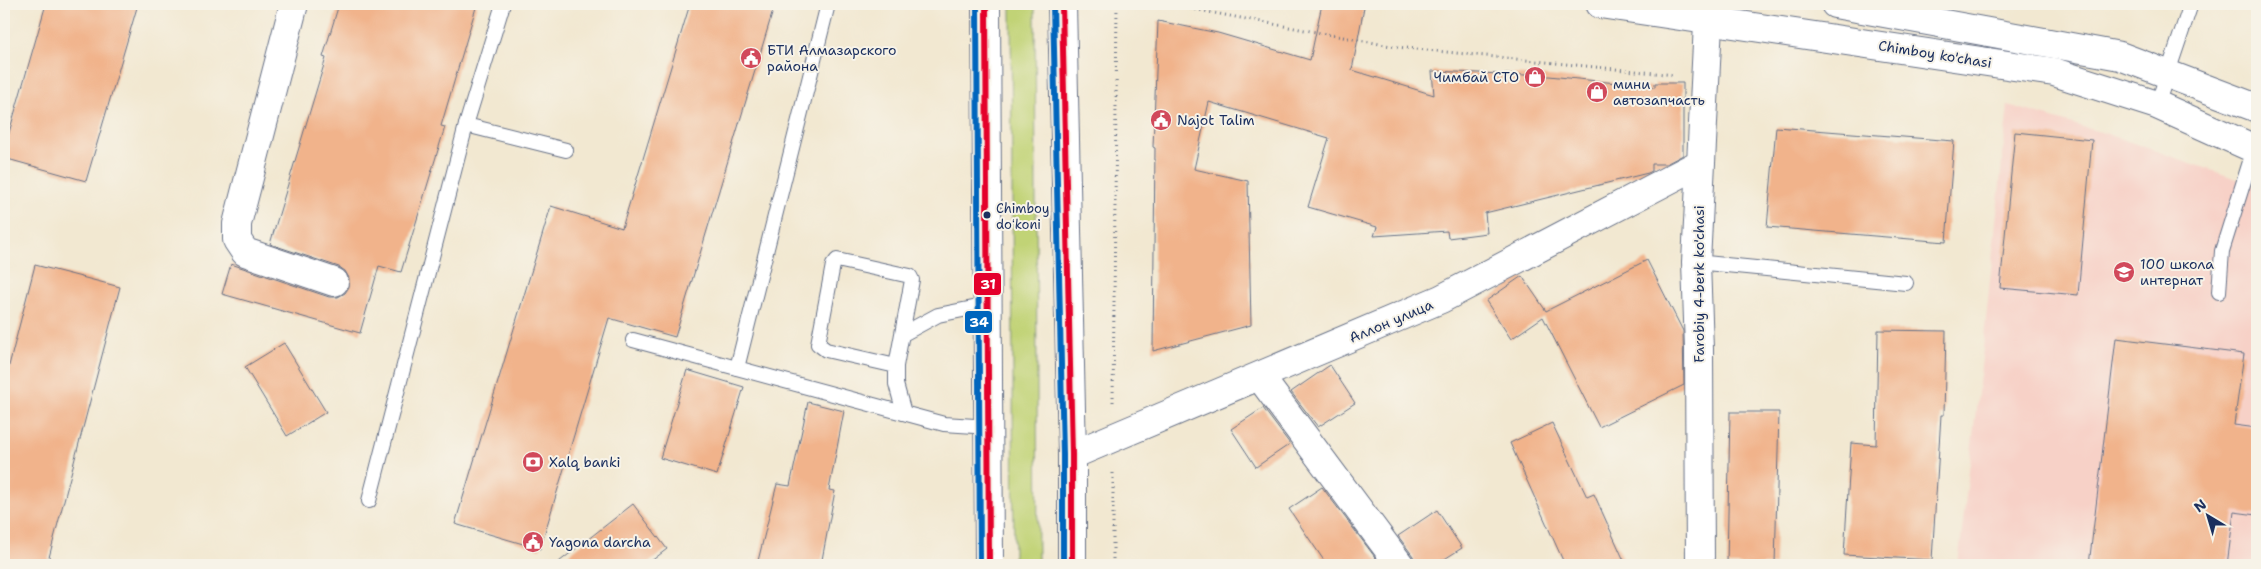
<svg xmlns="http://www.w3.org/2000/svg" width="2261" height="569" viewBox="0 0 2261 569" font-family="'Shantell Sans',sans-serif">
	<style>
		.built { fill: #f7d1c7 }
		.green { fill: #c1d376; stroke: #6e816a }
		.building { fill: #f1b38b }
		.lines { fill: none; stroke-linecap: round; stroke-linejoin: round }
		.service-casing { stroke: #667086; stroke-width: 16 }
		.minor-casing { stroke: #667086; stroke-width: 30 }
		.secondary-casing { stroke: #667086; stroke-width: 30 }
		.trunk-casing { stroke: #667086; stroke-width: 30 }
		.path { stroke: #667086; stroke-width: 3; stroke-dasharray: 1 4; stroke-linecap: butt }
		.service { stroke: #fff; stroke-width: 14 }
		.minor { stroke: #fff; stroke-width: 28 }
		.secondary { stroke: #fff; stroke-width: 28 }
		.trunk { stroke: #fff; stroke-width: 28 }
		.bus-1-casing { stroke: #f7f3e8; stroke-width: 10 }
		.bus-2-casing { stroke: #f7f3e8; stroke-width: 10 }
		.bus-1 { stroke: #e4002b; stroke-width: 6 }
		.bus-2 { stroke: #0065bd; stroke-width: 6 }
		.bus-dot { fill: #1b2f5e; stroke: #f7f3e8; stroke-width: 2 }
		.labels { text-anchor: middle; stroke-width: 4; stroke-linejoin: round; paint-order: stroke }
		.bus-label { font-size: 13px; fill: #1b2f5e; stroke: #f7f3e8; text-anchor: start }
		.poi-label { font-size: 14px; fill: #1b2f5e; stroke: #f7f3e8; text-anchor: start }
		.street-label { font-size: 14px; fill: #1b2f5e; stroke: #f7f3e8 }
		.line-badge { stroke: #f7f3e8; stroke-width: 2 }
		.badge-label { font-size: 14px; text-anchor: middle; font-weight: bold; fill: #fff }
	</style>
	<rect width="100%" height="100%" fill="#f7f3e8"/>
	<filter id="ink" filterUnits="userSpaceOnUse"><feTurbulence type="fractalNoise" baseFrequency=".02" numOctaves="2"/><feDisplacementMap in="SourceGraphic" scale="10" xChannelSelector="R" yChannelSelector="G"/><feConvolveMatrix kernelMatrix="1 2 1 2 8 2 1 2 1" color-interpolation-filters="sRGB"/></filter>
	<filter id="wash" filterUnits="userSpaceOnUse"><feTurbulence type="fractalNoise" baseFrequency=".0096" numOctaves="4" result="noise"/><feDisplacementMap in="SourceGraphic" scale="20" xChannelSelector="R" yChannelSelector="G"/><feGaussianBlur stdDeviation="1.12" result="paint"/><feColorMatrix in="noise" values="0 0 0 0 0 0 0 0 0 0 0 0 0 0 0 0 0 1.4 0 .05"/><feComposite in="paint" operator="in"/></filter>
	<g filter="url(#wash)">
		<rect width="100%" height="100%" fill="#f2e8d1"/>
		<!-- built -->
		<path class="built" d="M2008 105 2107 134 2257 186V565H1958L1982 358Z"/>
		<!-- green -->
		<path class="green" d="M1011 4H1035L1038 565H1014Z"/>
		<g id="blocks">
			<!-- building -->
			<g class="building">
				<path d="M46 4H138L86 181 4 158V150Z"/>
				<path d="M339 4H477L441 126 445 127 401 272 379 266 360 333 222 294 231 264 329 297H338L345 293 349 287V278L345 271 339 267 270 244 326 58 323 57Z"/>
				<path d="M690 4H775L675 337 609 318 540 549 455 524 551 206 622 228Z"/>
				<path d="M1322 4H1345L1364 7 1352 70 1434 95 1432 71 1549 76 1655 87V83H1683V155L1666 164H1652V171L1648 173 1485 213 1487 233 1448 238 1447 231 1374 236 1377 227 1308 207 1329 138 1209 102 1194 169 1248 181 1251 325 1153 351 1155 148 1153 147 1158 21 1218 33 1310 60Z"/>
				<path d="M1776 127 1954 141 1946 242 1767 227Z"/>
				<path d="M2015 132 2092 140 2078 295 2000 288Z"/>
				<path d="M1647 260 1683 331 1684 385 1599 427 1543 317 1511 339 1486 301 1522 276 1546 311Z"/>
				<path d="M35 265 120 287 47 565H4V385Z"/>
				<path d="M1878 330 1946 331 1944 415H1941L1932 560 1844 555 1851 443 1876 445Z"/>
				<path d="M2116 338 2244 354 2234 425 2257 428V515L2234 512 2227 565H2089Z"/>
				<path d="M284 343 326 412 287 436 245 367Z"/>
				<path d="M1330 365 1355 403 1318 427 1291 392Z"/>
				<path d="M687 370 744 387 717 475 660 458Z"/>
				<path d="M808 402 844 411 829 490 835 491 821 565H757L777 484 790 486Z"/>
				<path d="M1263 408 1290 444 1256 467 1231 429Z"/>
				<path d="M1730 412H1779L1775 565H1727Z"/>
				<path d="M1552 423 1587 497 1594 494 1626 565H1565L1510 443Z"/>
				<path d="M1322 487 1381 565H1327L1289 509Z"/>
				<path d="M633 504 667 549 646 565H555Z"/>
				<path d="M1437 510 1462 548 1435 565H1415L1413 556 1398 536Z"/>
			</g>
		</g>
	</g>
	<g filter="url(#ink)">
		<use href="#blocks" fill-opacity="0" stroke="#667086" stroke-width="1"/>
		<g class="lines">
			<!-- service casing -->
			<g class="service-casing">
				<g id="service">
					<path d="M503 4 466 125 566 150"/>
					<path d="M2157 105 2191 4"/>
					<path d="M1696 262 1906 283"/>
					<path d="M2219 292 2222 251 2254 149"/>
					<path d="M903 334 938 315 988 305"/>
					<path d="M633 340 944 424 990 427"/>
					<path d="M896 366 826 350 818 344 833 265 837 260 910 276 912 280 896 366V384L904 413"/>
					<path d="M737 368 828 4"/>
					<path d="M369 501 466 125"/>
				</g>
			</g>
			<!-- minor casing -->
			<g class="minor-casing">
				<g id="minor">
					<path d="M294 4 237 224V240L245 252 334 282"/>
					<path d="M1260 377 1400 565"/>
					<path d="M1072 455 1441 299 1699 164"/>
					<path d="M1700 565 1699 349 1696 262 1709 4"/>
				</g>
			</g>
			<!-- secondary casing -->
			<g class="secondary-casing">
				<g id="secondary">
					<path d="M1600 4 2054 72 2157 105 2257 150"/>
					<path d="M1835 4 2120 56 2257 108"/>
				</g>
			</g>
			<!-- trunk casing -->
			<g class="trunk-casing">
				<g id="trunk">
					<path d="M986 4 989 565"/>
					<path d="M1062 4 1072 455V565"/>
				</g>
			</g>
			<!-- path -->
			<g class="path">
				<path d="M1166 4 1396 47 1675 75"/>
				<path d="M1113 402 1117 4"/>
				<path d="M1113 473V565"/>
			</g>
			<!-- service -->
			<use href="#service" class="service"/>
			<!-- minor -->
			<use href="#minor" class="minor"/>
			<!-- secondary -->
			<use href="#secondary" class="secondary"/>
			<!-- trunk -->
			<use href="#trunk" class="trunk"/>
			<!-- bus-1 casing -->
			<g class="bus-1-casing">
				<g id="bus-1">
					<path d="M986 4 989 565"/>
					<path d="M1062 4 1072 455V565"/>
				</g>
			</g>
			<!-- bus-2 casing -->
			<g class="bus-2-casing">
				<g id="bus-2">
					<path d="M977 4 980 565"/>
					<path d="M1053 4 1063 455V565"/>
				</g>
			</g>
			<!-- bus-1 -->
			<use href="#bus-1" class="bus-1"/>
			<!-- bus-2 -->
			<use href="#bus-2" class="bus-2"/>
		</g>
	</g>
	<!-- icons -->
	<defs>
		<g id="civic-disc" transform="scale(1.125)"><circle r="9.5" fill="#d1495b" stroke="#f7f3e8"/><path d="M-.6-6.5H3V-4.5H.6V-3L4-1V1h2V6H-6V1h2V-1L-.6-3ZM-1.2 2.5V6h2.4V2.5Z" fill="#fff"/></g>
		<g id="shop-disc" transform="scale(1.125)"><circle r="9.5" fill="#d1495b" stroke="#f7f3e8"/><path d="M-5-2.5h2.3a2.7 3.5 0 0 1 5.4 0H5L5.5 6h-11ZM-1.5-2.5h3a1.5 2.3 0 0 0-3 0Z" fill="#fff"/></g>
		<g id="school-disc" transform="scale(1.125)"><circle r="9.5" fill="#d1495b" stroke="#f7f3e8"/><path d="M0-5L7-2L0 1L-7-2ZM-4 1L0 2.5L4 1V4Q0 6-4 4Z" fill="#fff"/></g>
		<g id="bank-disc" transform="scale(1.125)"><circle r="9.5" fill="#d1495b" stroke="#f7f3e8"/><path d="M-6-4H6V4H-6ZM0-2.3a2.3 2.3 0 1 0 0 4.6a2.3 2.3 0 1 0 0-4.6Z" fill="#fff"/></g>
	</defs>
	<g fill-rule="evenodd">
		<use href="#civic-disc" x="751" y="58"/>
		<use href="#shop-disc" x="1535" y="77"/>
		<use href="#shop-disc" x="1597" y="92"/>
		<use href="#civic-disc" x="1161" y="120"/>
		<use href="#school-disc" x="2124" y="272"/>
		<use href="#bank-disc" x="533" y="462"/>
		<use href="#civic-disc" x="533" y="542"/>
	</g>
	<!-- markers -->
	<circle class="bus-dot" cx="987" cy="215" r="4.5"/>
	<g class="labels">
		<!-- bus labels -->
		<g class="bus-label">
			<text x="996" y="213">Chimboy<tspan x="996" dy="16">doʻkoni</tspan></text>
		</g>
		<!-- poi labels -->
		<g class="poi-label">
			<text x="767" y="55">БТИ Алмазарского<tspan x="767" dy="16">района</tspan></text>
			<text x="1519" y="82" text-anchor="end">Чимбай СТО</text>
			<text x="1613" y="89">мини<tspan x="1613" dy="16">автозапчасть</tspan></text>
			<text x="1177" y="125">Najot Talim</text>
			<text x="2140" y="269">100 школа<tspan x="2140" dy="16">интернат</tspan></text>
			<text x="549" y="467">Xalq banki</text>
			<text x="549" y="547">Yagona darcha</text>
		</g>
		<!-- street labels -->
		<g class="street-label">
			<text transform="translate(1935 54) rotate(9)" y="5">Chimboy ko'chasi</text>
			<text transform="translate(1699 284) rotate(-90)" y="5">Farobiy 4-berk ko'chasi</text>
			<text transform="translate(1391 321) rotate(-23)" y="5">Аллон улица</text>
		</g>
	</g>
	<g class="line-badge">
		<rect x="973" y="272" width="29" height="24" rx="5" fill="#e4002b"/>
		<rect x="964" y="310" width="29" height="24" rx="5" fill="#0065bd"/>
	</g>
	<g class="badge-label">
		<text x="988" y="289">31</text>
		<text x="979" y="327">34</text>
	</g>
	<!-- margin -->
	<rect width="2261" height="569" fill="none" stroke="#f7f3e8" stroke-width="20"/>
	<!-- north arrow -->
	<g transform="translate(2208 516) rotate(322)" stroke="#f7f3e8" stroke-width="4" paint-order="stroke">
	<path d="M0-4L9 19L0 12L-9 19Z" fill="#1b2f5e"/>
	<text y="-8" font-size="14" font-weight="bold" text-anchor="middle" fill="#1b2f5e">N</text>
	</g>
</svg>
